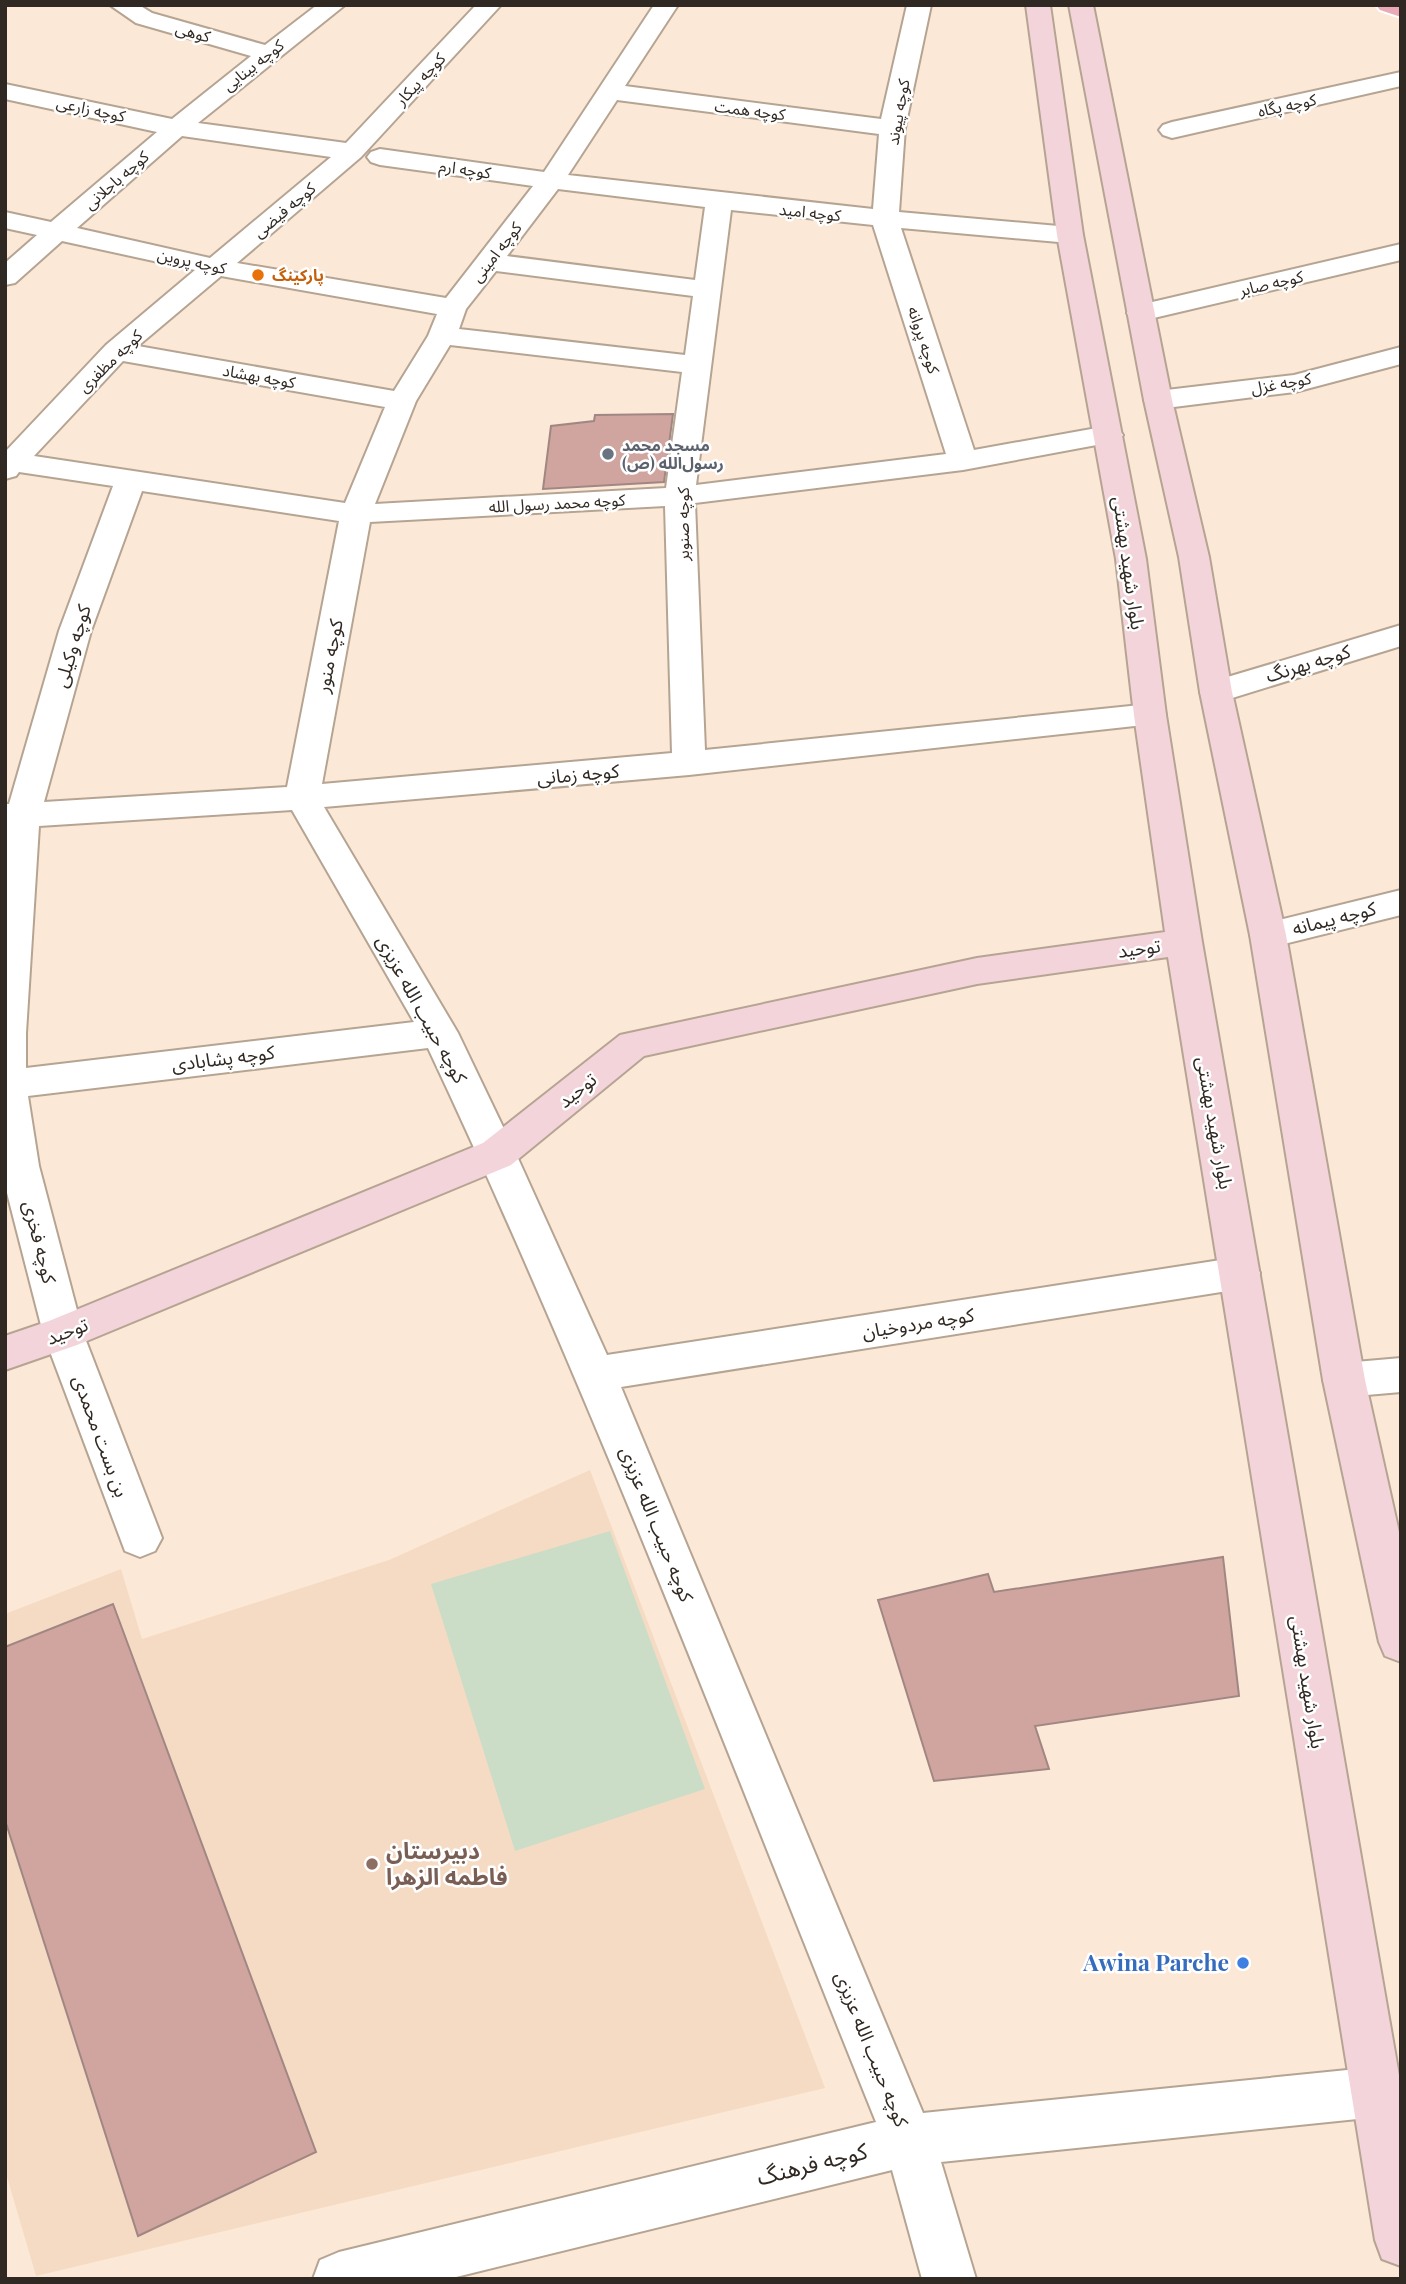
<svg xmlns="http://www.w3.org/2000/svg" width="1406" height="2284" viewBox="0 0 1406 2284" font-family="'Playfair Display','Noto Sans Arabic',serif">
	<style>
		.built { fill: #f5dbc4 }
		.green { fill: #cbddc7 }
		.building { fill: #d0a59f; stroke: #a18783; stroke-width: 2 }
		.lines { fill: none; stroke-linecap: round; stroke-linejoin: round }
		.minor-casing { stroke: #b6a493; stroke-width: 4 }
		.secondary-casing { stroke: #b6a493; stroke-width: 4 }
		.primary-casing { stroke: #fff; stroke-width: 4 }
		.minor { fill: #fff; fill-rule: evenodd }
		.secondary { fill: #f4d4db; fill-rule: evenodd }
		.primary { fill: #e9a9b6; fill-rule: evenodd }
		.food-dot { fill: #e8710a; stroke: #fff; stroke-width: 2.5 }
		.worship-dot { fill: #6b7280; stroke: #fff; stroke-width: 2.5 }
		.education-dot { fill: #8d6e63; stroke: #fff; stroke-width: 2.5 }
		.shop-dot { fill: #3f7fe0; stroke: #fff; stroke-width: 2.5 }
		.labels { text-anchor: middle; stroke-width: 5; stroke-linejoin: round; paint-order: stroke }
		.far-street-label { font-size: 16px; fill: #302822; stroke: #fff }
		.far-food-label { font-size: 16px; font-weight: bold; fill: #c56008; stroke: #fff; text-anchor: start }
		.far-worship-label { font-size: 16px; font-weight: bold; fill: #5b616d; stroke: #fff; text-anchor: start }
		.street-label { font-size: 19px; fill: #302822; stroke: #fff }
		.near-education-label { font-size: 23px; font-weight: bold; fill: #785e54; stroke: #fff; text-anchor: start }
		.near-shop-label { font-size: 23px; font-weight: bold; fill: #366cbe; stroke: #fff; text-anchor: end }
		.near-street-label { font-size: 23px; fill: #302822; stroke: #fff }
	</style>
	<rect width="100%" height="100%" fill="#fce8d6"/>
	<!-- built -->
	<path class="built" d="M590 1470 825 2088 36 2276 5 2170V1614L121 1569 142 1639 389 1560Z"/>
	<!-- green -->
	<path class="green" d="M610 1531 705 1789 515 1851 431 1584Z"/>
	<!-- building -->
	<g class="building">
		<path d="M673 414 664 482 543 489 551 426 594 421 595 415Z"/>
		<path d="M1223 1557 1239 1696 1035 1726 1049 1769 934 1781 878 1600 988 1574 994 1592Z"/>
		<path d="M113 1604 316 2152 138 2236 5 1820V1647Z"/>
	</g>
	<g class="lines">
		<!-- minor casing -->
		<g class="minor-casing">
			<g id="minor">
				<path d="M110 5H139L152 13 265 45 317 5H345L198 123 346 143 476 5H501L361 157 237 263 446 298 533 186 380 165 371 162 367 157 371 152 380 149 544 172 654 5H678L625 86 881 119 907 5H931L905 128 899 212 1070 227 1079 229 1083 235 1079 241 1070 243 901 228 974 450 1108 426 1118 429 1123 435 1118 441 963 470 695 503 705 750 1150 704 1162 707 1166 715 1162 723 689 775 324 807 458 1033 516 1154 607 1355 1240 1257 1254 1262 1260 1273 1254 1284 1240 1289 621 1387 923 2113 1377 2067 1395 2074 1401 2088 1395 2110 1377 2117 941 2162 976 2279H922L892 2170 448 2279H313L320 2260 339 2252 876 2122C731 1763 593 1399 428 1048L28 1096 39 1166 83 1333 162 1538 155 1551 140 1557 125 1551 43 1333 5 1185V804H9L59 631 113 486 19 472 16 476 5 479V452L106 345 195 270 62 241 15 283 5 285V263L37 235 5 228V212L51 222 157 132 5 99V84L172 119 251 56 136 23ZM617 100 879 134 873 209 568 175ZM182 136 331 157 210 258 77 228ZM558 189 705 207 695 280 507 256ZM731 210 873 225 946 454 696 485ZM496 271 693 296 685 355 459 329 466 309ZM221 276 437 314 428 336 394 391 138 346ZM450 345 682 372 666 488 375 504 416 401ZM123 361 385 407 345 503 34 456ZM142 491 339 521 287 787 44 802 91 631ZM665 506 672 753 322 784 370 522ZM292 810 414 1022 26 1068V1033L39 826Z"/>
				<path d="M1401 72V86L1172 138 1163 135 1159 130 1163 125 1172 122Z"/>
				<path d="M1401 244V260L1141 321 1131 319 1127 313 1131 307Z"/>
				<path d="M1401 347V364L1295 392 1158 409 1148 406 1144 400 1148 394 1158 391 1294 375Z"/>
				<path d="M1401 625V646L1216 703 1204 700 1200 692 1204 684Z"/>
				<path d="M1401 890V915L1268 948 1255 944 1250 935 1255 926Z"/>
				<path d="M1401 1358V1392L1344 1397 1329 1392 1323 1380 1329 1368 1344 1363Z"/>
			</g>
		</g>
		<!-- secondary casing -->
		<g class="secondary-casing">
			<g id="secondary">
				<path d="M1026 5H1050L1083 235 1146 559 1166 715 1202 942 1401 2087V2266L1382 2259 1375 2240 1168 957 977 984 644 1056 511 1165 77 1345 5 1370V1336L49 1321 483 1143 620 1035 977 958 1165 932 1134 715 1116 559 1057 235Z"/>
				<path d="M1069 5H1093L1172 400 1209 557 1232 692 1286 935 1365 1380 1401 1541V1662L1385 1656 1379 1642 1323 1380 1250 935 1200 692 1179 557 1144 400Z"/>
			</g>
		</g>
		<!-- primary casing -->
		<g class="primary-casing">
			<path id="primary" d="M1376 5H1401V17L1380 10Z"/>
		</g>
		<!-- minor -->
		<use href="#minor" class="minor"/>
		<!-- secondary -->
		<use href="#secondary" class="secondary"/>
		<!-- primary -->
		<use href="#primary" class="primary"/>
	</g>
	<!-- markers -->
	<circle class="food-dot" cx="258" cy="275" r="7"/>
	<circle class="worship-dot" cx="608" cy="454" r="7"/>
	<circle class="education-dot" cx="372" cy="1864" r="7"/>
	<circle class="shop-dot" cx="1243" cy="1963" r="7"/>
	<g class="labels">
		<!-- far-street labels -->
		<g class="far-street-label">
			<text transform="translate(193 32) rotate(16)" y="6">کوهی</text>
			<text transform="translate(253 65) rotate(-38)" y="6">کوچه بینایی</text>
			<text transform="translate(420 79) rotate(-47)" y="6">کوچه پیکار</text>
			<text transform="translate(1287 105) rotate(-12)" y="6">کوچه پگاه</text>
			<text transform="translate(91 109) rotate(12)" y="6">کوچه زارعی</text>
			<text transform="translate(750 110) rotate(7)" y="6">کوچه همت</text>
			<text transform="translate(898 112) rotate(-80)" y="6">کوچه پیوند</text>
			<text transform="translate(465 169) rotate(8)" y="6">کوچه ارم</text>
			<text transform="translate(116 180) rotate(-41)" y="6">کوچه باجلانی</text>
			<text transform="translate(284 210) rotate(-40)" y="6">کوچه فیضی</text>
			<text transform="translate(810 212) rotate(6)" y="6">کوچه امید</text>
			<text transform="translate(496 252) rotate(-52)" y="6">کوچه امینی</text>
			<text transform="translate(192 261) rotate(12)" y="6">کوچه پروین</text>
			<text transform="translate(1271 283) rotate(-13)" y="6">کوچه صابر</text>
			<text transform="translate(924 340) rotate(72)" y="6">کوچه پروانه</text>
			<text transform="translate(110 361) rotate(-44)" y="6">کوچه مظفری</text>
			<text transform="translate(259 376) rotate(10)" y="6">کوچه بهشاد</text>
			<text transform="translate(1281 383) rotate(-10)" y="6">کوچه غزل</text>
			<text transform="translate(557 503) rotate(-3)" y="6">کوچه محمد رسول الله</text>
			<text transform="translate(683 524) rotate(-90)" y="6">کوچه صنوبر</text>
		</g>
		<!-- far-food labels -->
		<g class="far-food-label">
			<text x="272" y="281">پارکینگ</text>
		</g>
		<!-- far-worship labels -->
		<g class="far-worship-label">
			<text x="622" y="451">مسجد محمد<tspan x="622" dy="18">رسول‌الله (ص)</tspan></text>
		</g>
		<!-- street labels -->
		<g class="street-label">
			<text transform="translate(1129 563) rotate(82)" y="7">بلوار شهید بهشتی</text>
			<text transform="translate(72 646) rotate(-73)" y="7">کوچه وکیلی</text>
			<text transform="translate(329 656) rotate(-79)" y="7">کوچه منور</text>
			<text transform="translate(1308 663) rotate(-17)" y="7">کوچه بهرنگ</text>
			<text transform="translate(578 774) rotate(-5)" y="7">کوچه زمانی</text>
			<text transform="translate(1334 918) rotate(-14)" y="7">کوچه پیمانه</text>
			<text transform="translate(1139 948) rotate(-8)" y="7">توحید</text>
			<text transform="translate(422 1009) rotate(61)" y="7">کوچه حبیب الله عزیزی</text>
			<text transform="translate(223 1058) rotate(-7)" y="7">کوچه پشابادی</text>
			<text transform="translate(577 1090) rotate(-39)" y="7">توحید</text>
			<text transform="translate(1215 1123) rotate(80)" y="7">بلوار شهید بهشتی</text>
			<text transform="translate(40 1242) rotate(76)" y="7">کوچه فخری</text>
			<text transform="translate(918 1323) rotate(-9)" y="7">کوچه مردوخیان</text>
			<text transform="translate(67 1331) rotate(-21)" y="7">توحید</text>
			<text transform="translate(101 1436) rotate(70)" y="7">بن بست محمدی</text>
			<text transform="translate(657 1524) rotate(68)" y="7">کوچه حبیب الله عزیزی</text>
			<text transform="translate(1308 1682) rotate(81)" y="7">بلوار شهید بهشتی</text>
			<text transform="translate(872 2049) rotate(68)" y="7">کوچه حبیب الله عزیزی</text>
		</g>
		<!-- near-education labels -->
		<g class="near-education-label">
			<text x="386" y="1859">دبیرستان<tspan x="386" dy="26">فاطمه الزهرا</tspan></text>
		</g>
		<!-- near-shop labels -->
		<g class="near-shop-label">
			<text x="1229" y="1971">Awina Parche</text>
		</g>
		<!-- near-street labels -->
		<g class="near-street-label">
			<text transform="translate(812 2164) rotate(-14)" y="8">کوچه فرهنگ</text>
		</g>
	</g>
	<!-- border -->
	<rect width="1406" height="2284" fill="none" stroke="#302822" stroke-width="14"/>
</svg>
